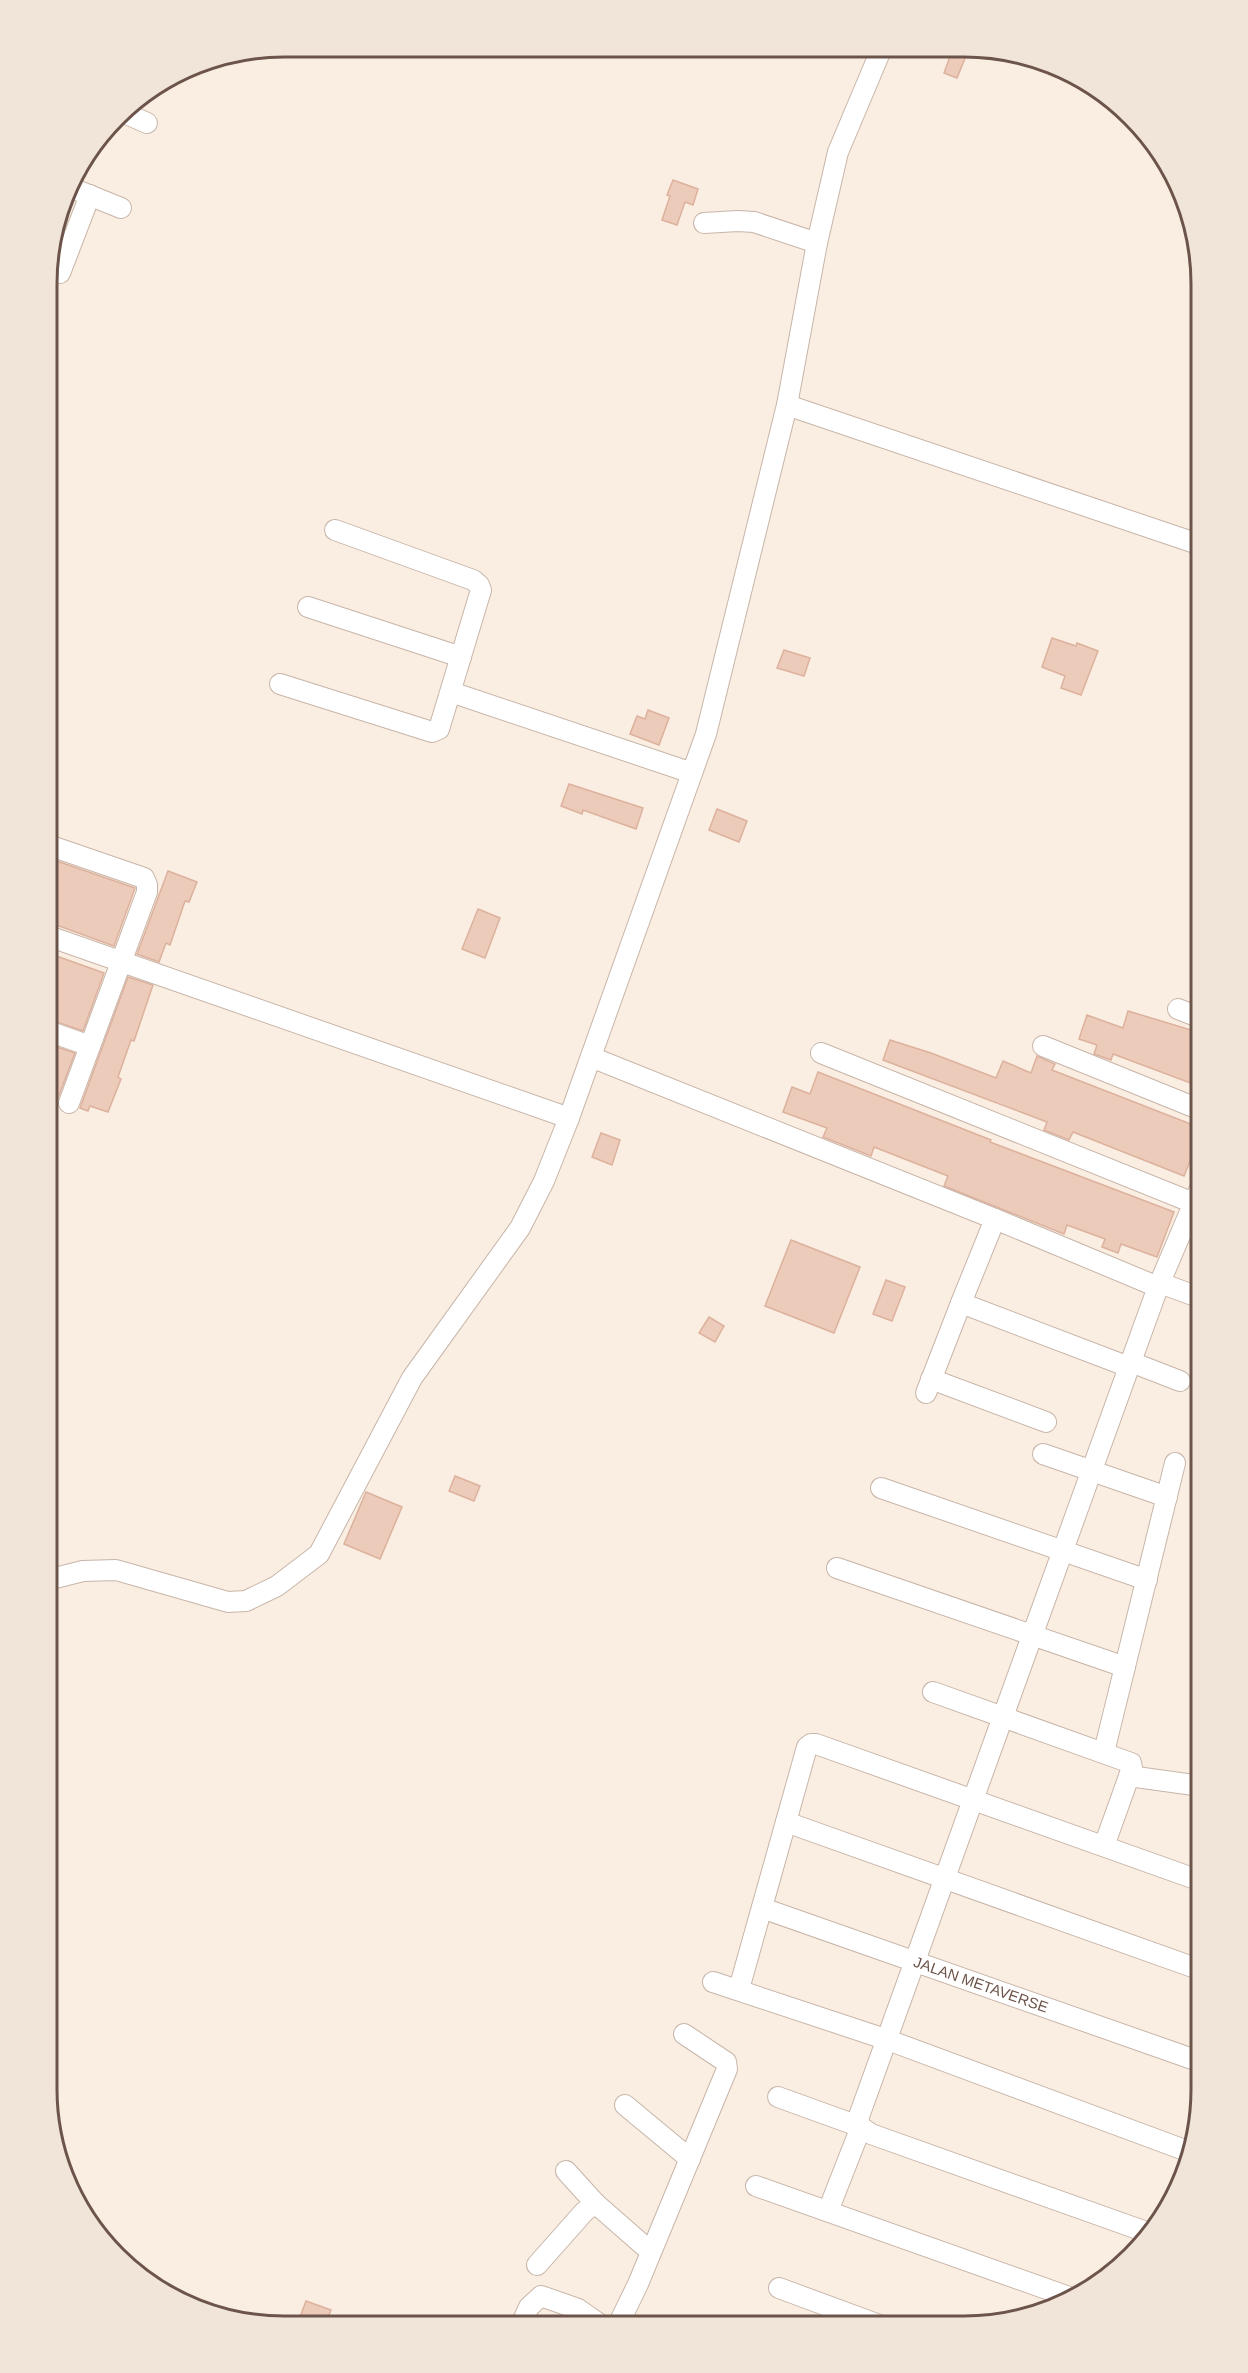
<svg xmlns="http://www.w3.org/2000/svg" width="1248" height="2373" viewBox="0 0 1248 2373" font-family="Arial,sans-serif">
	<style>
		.building { fill: #eccbbb; stroke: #ddb19d; stroke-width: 1.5 }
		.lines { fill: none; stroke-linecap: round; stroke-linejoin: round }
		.minor-casing { stroke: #c8b5a9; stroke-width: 22 }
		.minor { stroke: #fff; stroke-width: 20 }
		.labels { text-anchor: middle; stroke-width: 4.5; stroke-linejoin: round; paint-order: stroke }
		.street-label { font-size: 15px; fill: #6d544a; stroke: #fdf2e6 }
		.rim { fill: none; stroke: #6d544a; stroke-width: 3 }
	</style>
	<rect width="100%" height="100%" fill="#f9eee1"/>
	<!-- building -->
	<g class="building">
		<path d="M952 51H968L957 78 944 73Z"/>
		<path d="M673 180 698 189 693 205 685 202 677 225 662 220 670 196 667 195Z"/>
		<path d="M1052 638 1076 646 1077 643 1098 651 1081 695 1061 688 1065 676 1042 667Z"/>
		<path d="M784 650 810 658 804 676 777 668Z"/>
		<path d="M648 710 669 718 659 745 630 734 637 716 645 719Z"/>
		<path d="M569 784 643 808 636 829 583 810 582 814 561 806Z"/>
		<path d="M717 809 747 821 739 842 709 830Z"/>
		<path d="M48 858 135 888 114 946 48 922Z"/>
		<path d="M168 871 197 882 189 902 185 901 170 945 166 943 159 962 137 954Z"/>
		<path d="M478 909 500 918 485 958 462 949Z"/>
		<path d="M48 953 104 973 83 1031 48 1019Z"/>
		<path d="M128 977 153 985 134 1041 131 1040 118 1077 121 1079 108 1112 90 1106 88 1111 80 1108Z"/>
		<path d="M1128 1011 1201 1033V1087L1113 1054 1111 1060 1094 1054 1097 1045 1079 1039 1087 1015 1123 1028Z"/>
		<path d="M890 1040 931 1053 996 1078 1003 1061 1031 1073 1037 1056 1055 1064 1052 1070 1201 1128V1134L1184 1176 1073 1132 1069 1140 1044 1130 1047 1122 883 1060Z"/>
		<path d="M48 1044 75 1053 58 1098 48 1094Z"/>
		<path d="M818 1072 991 1140 990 1142 1174 1212 1157 1257 1121 1244 1118 1253 1102 1247 1105 1239 1067 1225 1064 1234 944 1186 948 1176 874 1147 871 1156 823 1137 827 1128 783 1112 792 1087 810 1094Z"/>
		<path d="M601 1133 620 1140 612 1165 592 1157Z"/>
		<path d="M791 1240 860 1267 834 1333 765 1306Z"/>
		<path d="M886 1280 905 1287 892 1321 873 1314Z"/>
		<path d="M709 1317 724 1326 715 1342 699 1333Z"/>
		<path d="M455 1476 480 1486 474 1501 449 1491Z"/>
		<path d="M366 1492 402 1507 380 1559 344 1544Z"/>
		<path d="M306 2301 331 2310 325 2325H297Z"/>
	</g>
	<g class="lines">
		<!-- minor casing -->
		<g class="minor-casing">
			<g id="minor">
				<path d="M122 112 147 123"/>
				<path d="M69 187 121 208"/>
				<path d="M704 223 738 221 754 222 817 243"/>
				<path d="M60 273 90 195"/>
				<path d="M787 405 1201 545"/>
				<path d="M308 607 461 657"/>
				<path d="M280 684 432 732 439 729 481 590 479 585 473 580 335 530"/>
				<path d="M451 692 692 773"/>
				<path d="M48 845 144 878 147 885V892L69 1103"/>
				<path d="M48 936 569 1118"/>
				<path d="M1178 1009 1201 1018"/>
				<path d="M48 1031 90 1046"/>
				<path d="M1043 1046 1201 1110"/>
				<path d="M821 1053 1201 1206"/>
				<path d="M591 1057 995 1219 1158 1287 1201 1186"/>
				<path d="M995 1219 961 1303 1129 1367 1158 1287"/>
				<path d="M1160 1283 1201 1298"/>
				<path d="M1131 1362 1180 1381"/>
				<path d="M1129 1367 858 2119 861 2127 871 2134 1152 2234"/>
				<path d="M931 1379 1046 1422"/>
				<path d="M926 1393 961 1303"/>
				<path d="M1043 1454 1167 1497"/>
				<path d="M881 1488 1147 1580"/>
				<path d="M837 1568 1125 1667"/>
				<path d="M47 1580 83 1571 116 1570 228 1602 246 1601 277 1586 319 1554 412 1378 520 1228 544 1181 569 1118 706 734 787 405 817 243 838 152 881 50"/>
				<path d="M933 1692 1131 1763 1132 1768 1104 1846"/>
				<path d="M1104 1752 1175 1463"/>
				<path d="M1129 1776 1201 1786"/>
				<path d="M786 1822 1201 1970"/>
				<path id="s1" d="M762 1908 1201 2062"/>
				<path d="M713 1982 888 2040 1190 2152"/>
				<path d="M739 1989 807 1747 811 1744H816L1201 1881"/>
				<path d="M778 2097 861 2127 828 2211"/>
				<path d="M625 2105 690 2159"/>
				<path d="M566 2171 595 2203"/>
				<path d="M756 2186 1072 2298"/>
				<path d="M537 2265 584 2212 595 2203 651 2252"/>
				<path d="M779 2288 882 2326"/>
				<path d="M521 2325 529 2307 541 2296 578 2309 601 2325"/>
				<path d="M618 2325 638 2284 727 2069 726 2062 684 2034"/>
			</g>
		</g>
		<!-- minor -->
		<use href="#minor" class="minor"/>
	</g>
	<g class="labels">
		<!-- street labels -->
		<g class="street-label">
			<text dy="5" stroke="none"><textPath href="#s1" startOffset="232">JALAN METAVERSE</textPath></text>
		</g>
	</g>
	<!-- crop -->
	<path d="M0 0H1248V2373H0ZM284 57H964A227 227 0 0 1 1191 284V2089A227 227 0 0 1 964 2316H284A227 227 0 0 1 57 2089V284A227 227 0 0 1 284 57Z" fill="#f1e5da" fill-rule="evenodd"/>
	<path class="rim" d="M284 57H964A227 227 0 0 1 1191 284V2089A227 227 0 0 1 964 2316H284A227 227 0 0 1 57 2089V284A227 227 0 0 1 284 57Z"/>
</svg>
